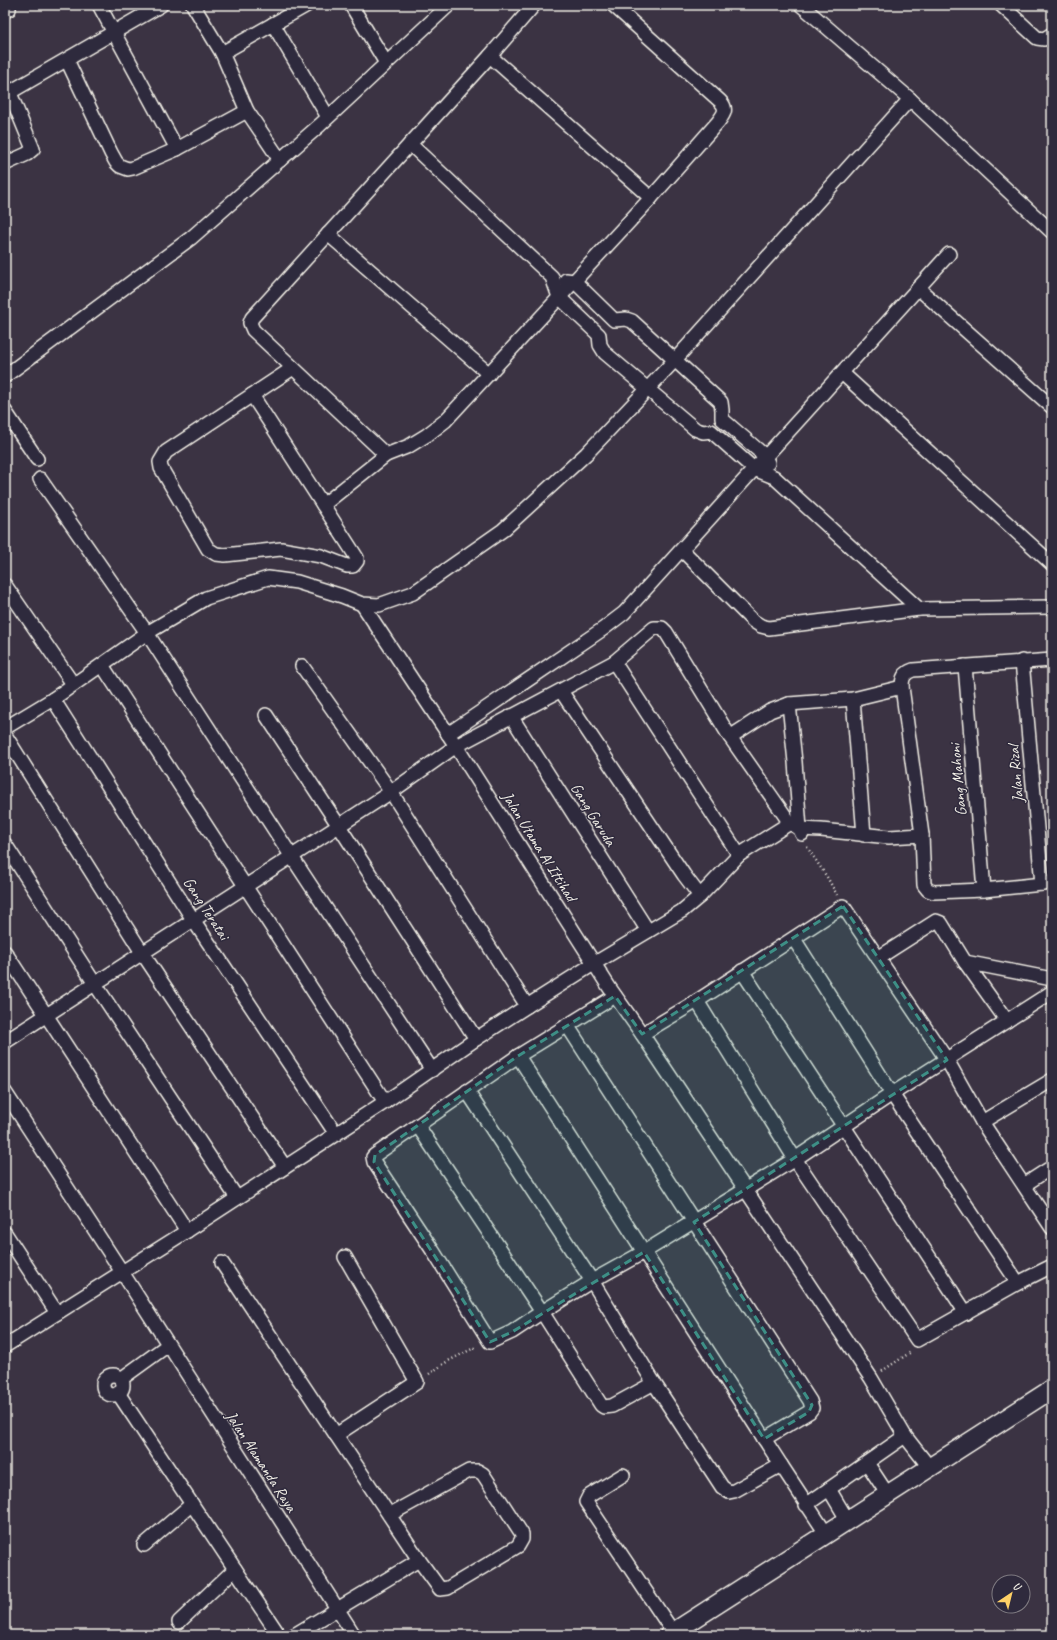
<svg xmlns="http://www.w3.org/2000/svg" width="1057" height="1640" viewBox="0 0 1057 1640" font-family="Caveat,sans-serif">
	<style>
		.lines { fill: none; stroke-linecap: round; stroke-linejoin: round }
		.minor-casing { stroke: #f4f1e8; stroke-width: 16 }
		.secondary-casing { stroke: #f4f1e8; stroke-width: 21 }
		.path { stroke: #f4f1e8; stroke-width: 2.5; stroke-dasharray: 1 3; stroke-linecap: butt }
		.minor { stroke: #2f2a3d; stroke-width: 13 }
		.secondary { stroke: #2f2a3d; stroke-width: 18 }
		.marked { fill: #3d8f86; fill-opacity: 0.2; stroke: #3d8f86; stroke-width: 3; stroke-dasharray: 8 5; stroke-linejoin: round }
		.labels { text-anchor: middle; stroke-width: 3; stroke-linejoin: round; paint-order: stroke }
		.street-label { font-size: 16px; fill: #f4f1e8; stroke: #2f2a3d }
	</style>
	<rect width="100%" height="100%" fill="#3b3343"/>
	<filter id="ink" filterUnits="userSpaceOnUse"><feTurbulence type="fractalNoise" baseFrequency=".025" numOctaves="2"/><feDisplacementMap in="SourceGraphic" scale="8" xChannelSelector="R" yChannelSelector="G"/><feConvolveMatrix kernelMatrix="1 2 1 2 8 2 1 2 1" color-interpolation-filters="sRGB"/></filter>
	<g filter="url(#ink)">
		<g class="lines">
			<!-- minor casing -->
			<g class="minor-casing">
				<g id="minor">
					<path d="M99 5 177 149"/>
					<path d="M193 5 222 53 247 111 280 160"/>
					<path d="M351 5 386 63"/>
					<path d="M801 5 910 99 1052 232"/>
					<path d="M1001 5 1037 38 1044 39 1052 34"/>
					<path d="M5 11 9 9V5"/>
					<path d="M273 24 328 117"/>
					<path d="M222 53 307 5"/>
					<path d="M490 56 651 198"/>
					<path d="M67 60 111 153 116 162 120 166 128 169 133 168 177 149 247 111"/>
					<path d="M5 95 161 5"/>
					<path d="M410 144 552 277 559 297 599 335 600 345 605 353 695 429 703 432 711 431 754 469 774 477 919 609"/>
					<path d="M5 164 27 154 33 149 10 93"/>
					<path d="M328 234 489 374"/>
					<path d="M566 280 574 281 614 320 626 319 632 321 721 402 722 410V419L765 456 768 463"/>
					<path d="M918 288 1052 407"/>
					<path d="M293 368 166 452 160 462 161 468 208 549 216 554 225 555 281 549 321 556 347 566H353L357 561V558L323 505"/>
					<path d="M842 373 1052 564"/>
					<path d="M5 376 191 238 320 125 449 5"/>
					<path d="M252 395 323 505 386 455 409 446 427 435 445 421 651 198 718 122C724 114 728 109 720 101L613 5"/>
					<path d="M5 411 37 459"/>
					<path d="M386 455 253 330 250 323 252 318 490 56 534 5"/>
					<path d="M40 479 147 633 292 857 432 1070"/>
					<path d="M682 550 753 621 761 626 769 628 919 609 1052 607"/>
					<path d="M5 585 73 684"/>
					<path d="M362 604 456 746 609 987 642 1034 871 1378 905 1436 930 1468"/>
					<path d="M1022 661 1042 884"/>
					<path d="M614 662 739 855"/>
					<path d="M102 665 385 1102"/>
					<path d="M302 666 391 792 527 1006"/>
					<path d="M965 666 984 890"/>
					<path d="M53 699 194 921 336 1134"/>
					<path d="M853 699 864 835"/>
					<path d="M789 704 795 762 800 829 802 834"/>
					<path d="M266 715 339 826 476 1039"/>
					<path d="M511 716 648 931"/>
					<path d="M5 728 53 699 147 633 206 598 268 578 297 582 342 596 362 604 379 605 413 593 503 530 586 454 674 361 910 99"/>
					<path d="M448 734 603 629 624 613 949 254"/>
					<path d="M5 735 143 954 285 1167"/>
					<path d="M730 737 770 711 789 704 853 699 902 687"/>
					<path d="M922 835 924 885 928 890 934 892 984 890 1052 883"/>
					<path d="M5 844 95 984 237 1198"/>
					<path d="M700 896 739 855 790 823 800 829 821 830 889 837 922 835 902 687C902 678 904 673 913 670L1052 660"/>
					<path d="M794 939 892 1094 1018 1283 1052 1266"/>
					<path d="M5 952 187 1231"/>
					<path d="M878 958 936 921 941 923 965 962"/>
					<path d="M742 971 966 1313"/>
					<path d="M697 1001 795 1159 917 1340 1018 1283"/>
					<path d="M1007 1021 965 962 1052 979"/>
					<path d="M567 1025 810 1401 812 1408 809 1412 764 1439"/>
					<path d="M642 1034 697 1001 843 906 947 1060 982 1122 1052 1228"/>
					<path d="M5 1042 391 792 456 746 614 662 654 628H662L666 632 730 737 790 823"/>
					<path d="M518 1056 781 1465"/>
					<path d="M467 1091 592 1281 654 1383 722 1487 729 1492 734 1491 781 1465 827 1535"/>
					<path d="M5 1092 122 1272 354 1635"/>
					<path d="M982 1122 1052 1080"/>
					<path d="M418 1126 542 1312 512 1332 490 1342 433 1251 374 1162 373 1157 375 1155 518 1056 615 996"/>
					<path d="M1024 1185 1052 1167"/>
					<path d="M5 1233 57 1313"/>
					<path d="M222 1263 419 1560 440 1589 448 1588 518 1546 522 1539V1534L483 1474 478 1471H469L389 1515"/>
					<path d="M5 1346 187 1231 385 1102 476 1039 527 1006 595 963 682 911 700 896 684 875 561 691"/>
					<circle cx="113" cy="1385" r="10"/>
					<path d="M121 1379 168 1345"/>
					<path d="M654 1383 612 1406 604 1407 601 1405 542 1312 592 1281 644 1252 795 1159 892 1094 1052 992"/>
					<path d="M118 1393 279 1635"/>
					<path d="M336 1435 417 1382 345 1257"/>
					<path d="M867 1463 888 1495"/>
					<path d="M623 1475 589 1496 586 1502 673 1632"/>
					<path d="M829 1489 848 1521"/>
					<path d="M806 1505 905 1436"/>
					<path d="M144 1545 192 1504"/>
					<path d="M179 1622 235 1569"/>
					<path d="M294 1635 419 1560"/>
				</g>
			</g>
			<!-- secondary casing -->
			<g class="secondary-casing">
				<path id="secondary" d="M669 1635 1052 1389"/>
			</g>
			<!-- path -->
			<g class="path">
				<path d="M807 847 827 877 837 895"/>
				<path d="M882 1371 911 1352"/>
				<path d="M429 1374 448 1361 476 1347"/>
			</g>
			<!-- minor -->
			<use href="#minor" class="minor"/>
			<!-- secondary -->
			<use href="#secondary" class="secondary"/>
		</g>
	</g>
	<!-- marked area -->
	<path class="marked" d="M843 906 947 1060 694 1222 812 1405 809 1412 764 1439 644 1252 512 1332 490 1342 374 1162 375 1155 518 1056 615 996 642 1034Z"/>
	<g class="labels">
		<!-- street labels -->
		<g class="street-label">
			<text transform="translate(1015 774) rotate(-95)" y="6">Jalan Rizal</text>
			<text transform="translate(957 780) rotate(-95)" y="6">Gang Mahoni</text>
			<text transform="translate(594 814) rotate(58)" y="6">Gang Garuda</text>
			<text transform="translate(540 846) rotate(58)" y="6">Jalan Utama Al Ittihad</text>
			<text transform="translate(207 908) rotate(57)" y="6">Gang Teratai</text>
			<text transform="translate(262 1461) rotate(57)" y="6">Jalan Alamanda Raya</text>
		</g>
	</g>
	<!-- margin -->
	<rect width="1057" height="1640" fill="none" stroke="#2f2a3d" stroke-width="20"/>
	<rect x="10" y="10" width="1037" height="1620" fill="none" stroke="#f4f1e8" stroke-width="1.5" filter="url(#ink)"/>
	<!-- north arrow -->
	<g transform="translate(1011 1594) rotate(35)"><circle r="19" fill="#2f2a3d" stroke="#7e7a81"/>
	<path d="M0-3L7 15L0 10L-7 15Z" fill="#ffd166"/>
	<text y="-6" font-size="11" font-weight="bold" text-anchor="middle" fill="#f4f1e8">U</text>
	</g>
</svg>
